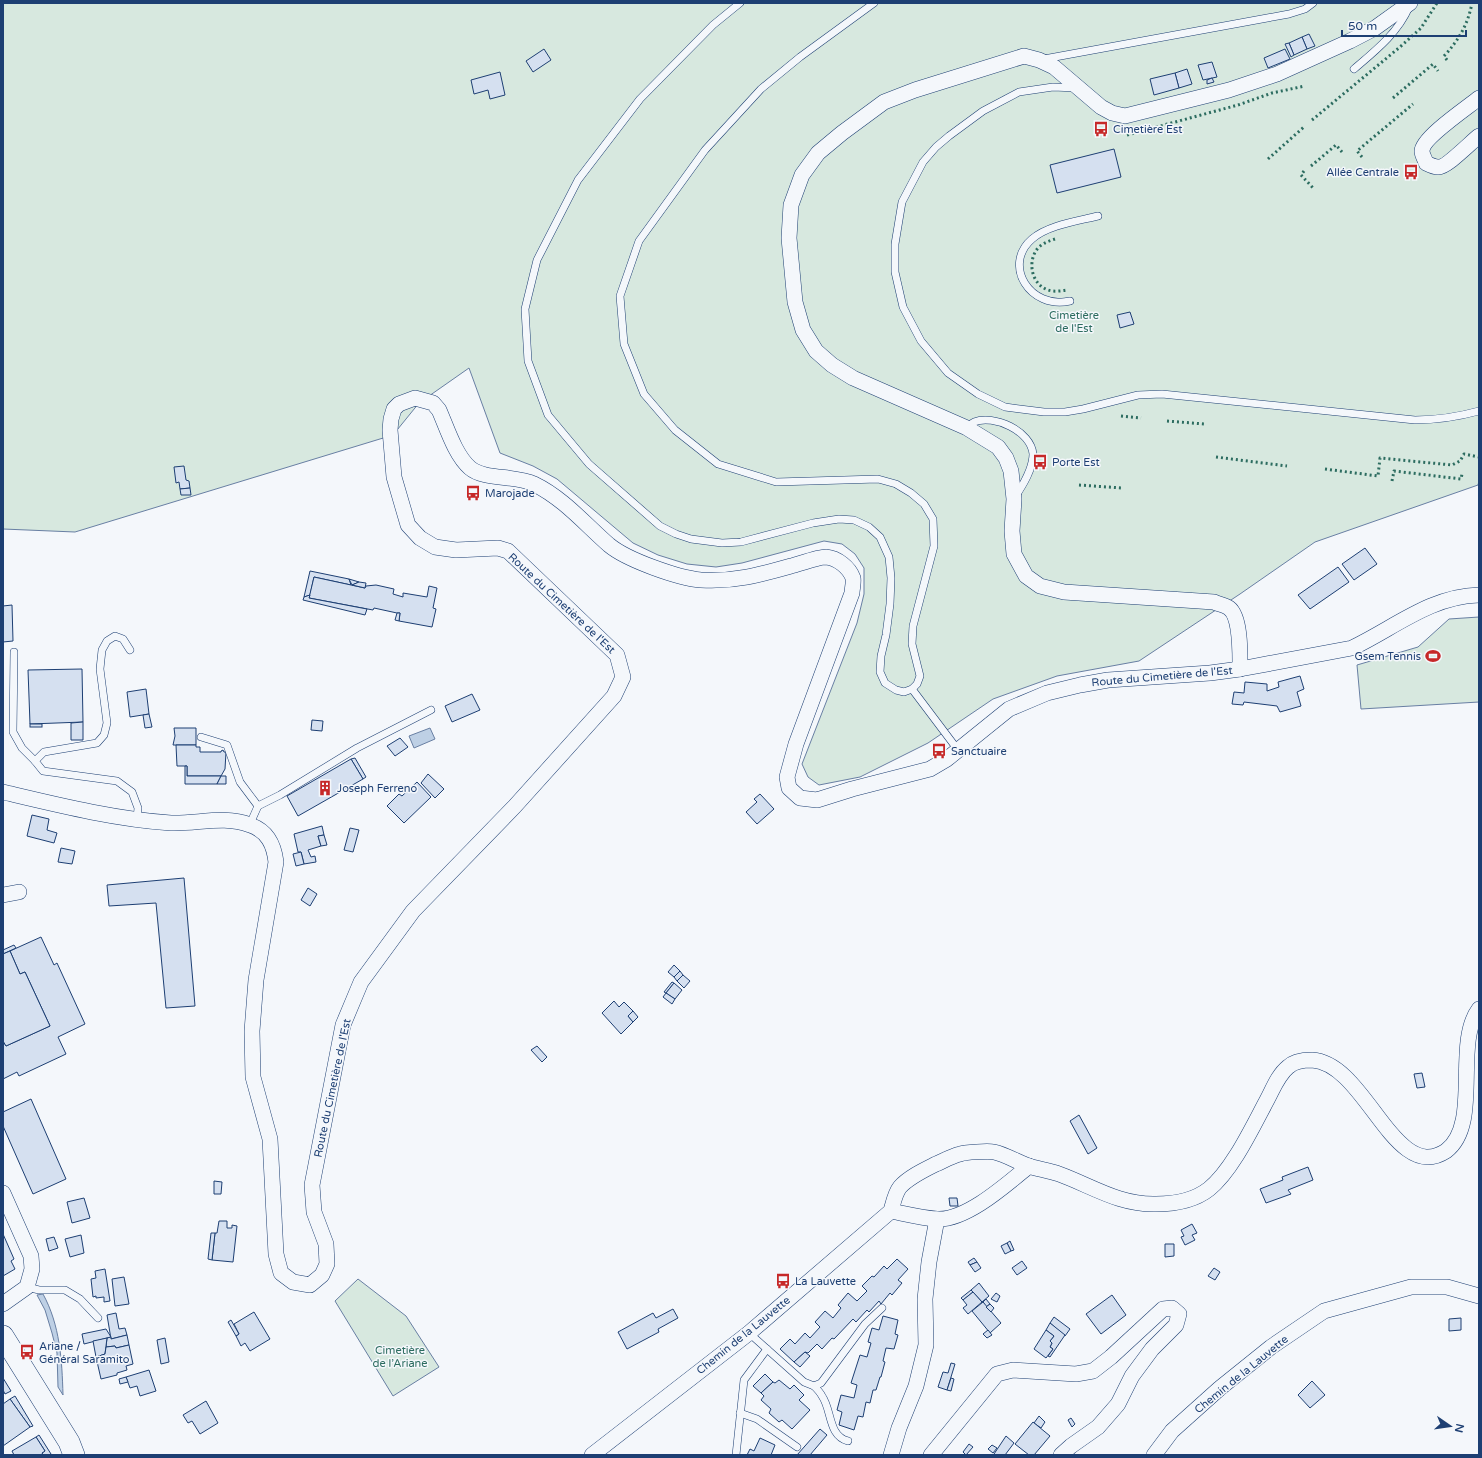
<svg xmlns="http://www.w3.org/2000/svg" width="1482" height="1458" viewBox="0 0 1482 1458" font-family="'Varela Round',sans-serif">
	<style>
		.green { fill: #d7e8df; stroke: #687fa3 }
		.water { fill: #bed0e5; stroke: #687fa3 }
		.building { fill: #d5e0f0; stroke: #1d3f73 }
		.lines { fill: none; stroke-linecap: round; stroke-linejoin: round }
		.lane-casing { stroke: #1d3f73; stroke-width: 8 }
		.street-casing { stroke: #1d3f73; stroke-width: 16 }
		.secondary-casing { stroke: #1d3f73; stroke-width: 22 }
		.lane { stroke: #f4f7fb; stroke-width: 7 }
		.street { stroke: #f4f7fb; stroke-width: 15 }
		.secondary { stroke: #f4f7fb; stroke-width: 21 }
		.hedge { stroke: #2c6c60; stroke-width: 3; stroke-dasharray: 2 3; stroke-linecap: butt }
		.labels { text-anchor: middle; stroke-width: 3; stroke-linejoin: round; paint-order: stroke }
		.poi-label { font-size: 11px; fill: #1d3f73; stroke: #f4f7fb; text-anchor: start }
		.park-label { font-size: 11px; fill: #2c6c60; stroke: #f4f7fb }
		.street-label { font-size: 11px; fill: #1d3f73; stroke: #f4f7fb }
	</style>
	<rect width="100%" height="100%" fill="#f4f7fb"/>
	<!-- green -->
	<g class="green">
		<path d="M3 3H1479V481L1478 485 1315 542 1240 594 1139 661 1057 676 993 699 928 743 860 777 819 785 808 777 802 764 857 623 864 594V568L855 554 842 544 824 541 742 563 716 567 687 564 658 555 633 543 557 479 533 466 500 453 469 368 419 403 393 435 75 532 3 529Z"/>
		<path d="M1479 617V702L1361 709 1357 665 1418 647 1449 619Z"/>
		<path d="M358 1279 406 1316 439 1367 393 1396 335 1301Z"/>
	</g>
	<!-- water -->
	<g class="water">
		<path d="M430 728 435 739 414 748 409 736Z"/>
		<path d="M43 1294C60 1325 62 1360 63 1395L58 1387 57 1353 52 1333 45 1310 37 1295Z"/>
	</g>
	<!-- building -->
	<g class="building">
		<path d="M1309 34 1315 46 1307 49 1302 37Z"/>
		<path d="M1302 37 1307 49 1294 55 1289 43Z"/>
		<path d="M1289 43 1294 55 1291 57 1285 44Z"/>
		<path d="M544 49 551 60 533 72 526 61Z"/>
		<path d="M1285 49 1290 59 1268 68 1264 58Z"/>
		<path d="M1212 62 1217 77 1203 80 1198 65Z"/>
		<path d="M1187 69 1192 84 1179 88 1175 73Z"/>
		<path d="M500 72 505 95 490 99 488 90 474 94 471 80Z"/>
		<path d="M1175 73 1179 88 1154 95 1150 79Z"/>
		<path d="M1212 78 1214 82 1207 84V80Z"/>
		<path d="M1114 149 1121 177 1057 193 1050 165Z"/>
		<path d="M1130 312 1134 324 1120 328 1117 315Z"/>
		<path d="M184 466 186 480 189 481 190 488 180 489 179 482 176 483 174 467Z"/>
		<path d="M190 488 191 495H181L180 489Z"/>
		<path d="M1365 548 1377 564 1354 580 1342 564Z"/>
		<path d="M1338 567 1349 582 1310 609 1298 595Z"/>
		<path d="M310 571 349 579 351 585 314 577 310 595 304 597Z"/>
		<path d="M314 577 365 588 366 586 376 585 394 589 393 594 403 597V593L427 597 429 586 437 588 433 608 436 609 432 627 399 621 400 613H397L374 608 373 610 309 598Z"/>
		<path d="M349 579 359 582 352 585Z"/>
		<path d="M359 582 366 583 365 588 352 585Z"/>
		<path d="M310 595 309 598 367 609 365 615 303 600 304 597Z"/>
		<path d="M12 605 13 641 3 642V606Z"/>
		<path d="M397 613H400L399 621 395 620Z"/>
		<path d="M82 669 83 722 30 724 28 670Z"/>
		<path d="M1300 676 1304 689 1297 692 1301 706 1280 712 1277 706 1244 702 1243 705 1232 704 1234 692 1244 693 1245 682 1267 684V691L1279 687 1278 682Z"/>
		<path d="M146 689 149 714 130 717 127 692Z"/>
		<path d="M472 694 480 710 452 722 445 706Z"/>
		<path d="M149 714 152 727 145 728 143 715Z"/>
		<path d="M312 720 323 721 322 731 311 730Z"/>
		<path d="M83 722V740H71V723Z"/>
		<rect x="30" y="724" width="12" height="3"/>
		<path d="M174 728H196V745H173L175 736Z"/>
		<path d="M400 738 408 747 395 756 387 746Z"/>
		<path d="M176 745H196V747H200V752H221V751L223 750 224 752H226L225 769 221 776H187V766H177Z"/>
		<path d="M355 758 366 777 363 779 351 759Z"/>
		<path d="M351 759 363 779 298 816 287 796Z"/>
		<path d="M185 766H187V776H221L217 784H185Z"/>
		<path d="M428 774 444 789 435 798 421 783Z"/>
		<path d="M221 776H226V784H217Z"/>
		<path d="M417 782 431 797 404 823 387 806 399 794 402 796Z"/>
		<path d="M760 794 774 809 757 824 746 812 757 802 754 799Z"/>
		<path d="M32 815 49 819 47 830 57 833 54 843 27 836Z"/>
		<path d="M322 826 324 835 318 836 321 846 308 850 311 857 315 856 316 862 304 864 301 852H298L294 834Z"/>
		<path d="M350 828 359 830 353 852 344 850Z"/>
		<path d="M324 835 327 845 321 846 318 836Z"/>
		<path d="M61 848 75 851 72 864 58 862Z"/>
		<path d="M301 852 304 864 296 866 293 854Z"/>
		<path d="M184 878 195 1006 166 1008 156 903 109 906 107 885Z"/>
		<path d="M308 888 317 894 310 906 301 900Z"/>
		<path d="M41 937 54 965 57 963 85 1024 58 1037 66 1054 19 1076 17 1072 3 1079V1041L6 1046 50 1026 25 972 20 974 10 951Z"/>
		<path d="M14 945 16 948 3 954V950Z"/>
		<path d="M10 951 20 974 25 972 50 1026 6 1046 3 1041V954Z"/>
		<path d="M674 965 680 971 674 977 668 972Z"/>
		<path d="M680 971 683 975 677 981 674 977Z"/>
		<path d="M683 975 690 981 684 988 677 981Z"/>
		<path d="M672 982 674 983 666 993 664 992Z"/>
		<path d="M674 983 682 990 675 999 666 993Z"/>
		<path d="M666 993 675 999 672 1004 663 997Z"/>
		<path d="M614 1001 619 1007 624 1002 633 1011 628 1016 633 1022 621 1034 602 1013Z"/>
		<path d="M633 1011 638 1017 633 1022 628 1016Z"/>
		<path d="M537 1046 547 1057 542 1062 531 1050Z"/>
		<path d="M1422 1073 1425 1087 1417 1088 1414 1074Z"/>
		<path d="M31 1099 66 1179 33 1194 3 1126V1112Z"/>
		<path d="M1079 1115 1097 1148 1088 1154 1070 1121Z"/>
		<path d="M1308 1167 1313 1180 1288 1190 1291 1194 1266 1203 1260 1189 1283 1180 1282 1177Z"/>
		<path d="M214 1181 222 1182 221 1194H214Z"/>
		<path d="M84 1198 90 1218 72 1223 67 1202Z"/>
		<path d="M949 1198H957L958 1206H950Z"/>
		<path d="M219 1221H227V1228H232V1225L237 1226 233 1262 212 1260 215 1233H217Z"/>
		<path d="M1192 1224 1197 1233 1192 1235 1195 1240 1185 1245 1181 1237 1184 1236 1181 1230Z"/>
		<path d="M211 1233H215L212 1260 208 1259Z"/>
		<path d="M3 1234 14 1259 11 1261 15 1269 3 1276Z"/>
		<path d="M81 1235 84 1253 70 1257 65 1239Z"/>
		<path d="M54 1237 58 1248 49 1251 46 1239Z"/>
		<path d="M1010 1241 1014 1250 1011 1251 1007 1243Z"/>
		<path d="M1007 1243 1011 1251 1005 1254 1001 1246Z"/>
		<path d="M1165 1244H1174V1256L1165 1257Z"/>
		<path d="M974 1258 977 1262 970 1265 968 1262Z"/>
		<path d="M897 1259 908 1269 898 1280 902 1283 892 1295 890 1293 881 1304 879 1301 869 1312 867 1310 856 1322 853 1319 834 1339 832 1338 822 1349 817 1344 808 1353 805 1352 794 1362 780 1349 790 1339 795 1344 805 1333 810 1338 820 1327 815 1322 825 1311 833 1318 841 1308 838 1305 848 1293 857 1301 867 1291 862 1286 872 1276 874 1277 884 1266 887 1269Z"/>
		<path d="M1022 1261 1027 1268 1017 1275 1012 1268Z"/>
		<path d="M977 1262 981 1268 975 1272 970 1265Z"/>
		<path d="M1214 1268 1220 1272 1215 1280 1208 1276Z"/>
		<path d="M105 1269 110 1301 104 1302V1297L96 1298V1296L93 1297 91 1279 96 1278 95 1271Z"/>
		<path d="M124 1277 129 1304 115 1306 112 1279Z"/>
		<path d="M979 1283 989 1296 982 1302 971 1290Z"/>
		<path d="M971 1290 973 1292 963 1300 961 1298Z"/>
		<path d="M973 1292 982 1302 968 1314 963 1308 967 1305 963 1300Z"/>
		<path d="M996 1293 1000 1296 997 1302 991 1299Z"/>
		<path d="M1112 1295 1126 1315 1101 1334 1086 1314Z"/>
		<path d="M986 1299 990 1304 986 1307 983 1302Z"/>
		<path d="M983 1302 1001 1323 990 1333 972 1311Z"/>
		<path d="M990 1304 994 1308 991 1312 986 1307Z"/>
		<path d="M673 1309 678 1318 658 1329 659 1332 627 1349 618 1332 653 1313 656 1318Z"/>
		<path d="M254 1312 270 1339 250 1351 245 1343 241 1346 236 1336 239 1334 234 1324Z"/>
		<path d="M116 1313 119 1329 125 1328 127 1335 111 1339 107 1315Z"/>
		<path d="M883 1316 898 1320 895 1334 898 1335 894 1349 886 1348 883 1361 885 1362 881 1377H880L876 1390H873L870 1403 866 1402 863 1417 858 1416 854 1430 839 1425 842 1412 837 1410 841 1395 854 1398 857 1385 851 1383 860 1355 867 1357 871 1343 868 1342 872 1328 879 1330Z"/>
		<path d="M1054 1317 1070 1329 1065 1336 1050 1323Z"/>
		<path d="M1461 1318V1330L1449 1331V1319Z"/>
		<path d="M231 1320 239 1334 236 1336 228 1322Z"/>
		<path d="M1050 1323 1065 1335 1050 1357 1048 1356 1053 1349 1050 1347 1052 1343 1050 1341 1054 1336 1046 1330Z"/>
		<path d="M106 1329 111 1337 84 1344 82 1334Z"/>
		<path d="M988 1330 992 1335 987 1338 983 1334Z"/>
		<path d="M1046 1330 1054 1336 1050 1341 1052 1343 1050 1347 1053 1349 1046 1358 1034 1349Z"/>
		<path d="M127 1335 129 1345 116 1348 115 1346 106 1347 107 1338 111 1337V1339Z"/>
		<path d="M107 1338 105 1354 96 1357 93 1341Z"/>
		<path d="M165 1338 169 1362 161 1364 157 1340Z"/>
		<path d="M129 1345 133 1364 126 1366 127 1370 117 1373V1375L101 1379 96 1357 105 1354 106 1347 115 1346 116 1348Z"/>
		<path d="M805 1352 810 1356 800 1367 794 1362Z"/>
		<path d="M951 1363 955 1364 947 1390 938 1387 943 1372 948 1373Z"/>
		<path d="M149 1370 156 1391 140 1396 137 1386 130 1388 126 1377Z"/>
		<path d="M765 1374 773 1382 761 1393 753 1386Z"/>
		<path d="M126 1377 128 1382 120 1384 119 1379Z"/>
		<path d="M3 1378 11 1391 5 1394 3 1390Z"/>
		<path d="M951 1378 954 1379 951 1391 947 1390Z"/>
		<path d="M779 1380 790 1389 794 1385 804 1395 799 1400 810 1410 792 1429 782 1420 779 1422 769 1413 771 1409 761 1400 764 1396 761 1393 773 1382 775 1383Z"/>
		<path d="M1312 1381 1325 1395 1310 1408 1298 1395Z"/>
		<path d="M15 1396 33 1426 30 1427 10 1399Z"/>
		<path d="M10 1399 30 1427 3 1446V1404Z"/>
		<path d="M206 1401 218 1423 200 1434 192 1421 188 1423 183 1415Z"/>
		<path d="M1039 1416 1045 1422 1041 1428 1034 1423Z"/>
		<path d="M1071 1418 1075 1424 1072 1427 1068 1420Z"/>
		<path d="M1033 1422 1050 1436 1034 1455H1029L1015 1444Z"/>
		<path d="M820 1429 827 1435 810 1455H797Z"/>
		<path d="M39 1435 51 1454 49 1455H43L42 1453 45 1451 36 1437Z"/>
		<path d="M1006 1436 1014 1443 1005 1455H996L994 1454Z"/>
		<path d="M36 1437 45 1451 42 1453 43 1455H14L12 1451Z"/>
		<path d="M760 1438 775 1445 771 1455H747L750 1449 754 1451Z"/>
		<path d="M969 1444 973 1447 966 1455 963 1452Z"/>
		<path d="M992 1445 997 1448 993 1453 988 1449Z"/>
	</g>
	<g class="lines">
		<!-- lane casing -->
		<g class="lane-casing">
			<g id="lane">
				<path d="M740 3 713 25 640 99 578 180 537 260 525 309 528 361 548 415 589 464 660 526 676 534 691 539 722 543 741 542 813 523 839 519 854 520 869 527 880 537 889 557 891 578 890 604 886 635 881 656 880 672 885 683 896 690 904 692 912 689 917 684 920 676 912 644 913 626 934 546 933 519 924 504 911 493 896 484 878 479 776 482 718 464 675 430 644 394 624 344 620 296 639 241 705 150 761 89 800 57 874 3"/>
				<path d="M1044 59 1289 14 1305 9 1313 3"/>
				<path d="M1354 69C1375 51 1398 33 1409 7"/>
				<path d="M1076 88 1053 87 1019 92 983 111 949 136 936 147 923 162 902 202 895 244V272L903 307 921 341 948 373 978 394 1005 407 1044 412H1065L1083 409 1138 395 1162 394 1415 420C1437 420 1457 417 1479 411"/>
				<path d="M1070 301C1030 310 1002 265 1032 239 1048 225 1078 221 1098 216"/>
				<path d="M967 428C969 426 971 423 974 422 994 414 1031 431 1033 454 1033 469 1023 485 1015 497"/>
				<path d="M130 650 123 639 115 636 107 641 102 650 100 669 107 723 104 735 97 743 44 752 35 761 43 771 117 781 132 792 138 808 137 819"/>
				<path d="M14 652 13 732 22 748 35 761"/>
				<path d="M912 689 958 750"/>
				<path d="M201 737 227 745 240 782 258 806 250 824"/>
				<path d="M258 806 280 795 357 748 431 710"/>
				<path d="M27 1287 39 1290H65L80 1299 98 1318"/>
				<path d="M749 1333 804 1382 814 1386 821 1383 865 1324 882 1308"/>
				<path d="M814 1386C817 1389 820 1392 822 1396 832 1410 828 1436 848 1441"/>
				<path d="M740 1413 757 1419 797 1447"/>
				<path d="M736 1455 744 1380 767 1349"/>
			</g>
		</g>
		<!-- street casing -->
		<g class="street-casing">
			<g id="street">
				<path d="M1479 98C1468 107 1422 138 1422 151 1422 155 1425 159 1426 163 1430 165 1434 167 1438 167 1446 168 1471 142 1479 136"/>
				<path d="M1240 669C1240 654 1241 617 1229 608 1225 605 1218 604 1214 602L1064 592 1040 586 1026 576 1014 554 1012 531 1014 499 1011 471 1006 458 998 447 967 428 853 378 832 365 816 351 803 330 795 302 789 238 791 205 802 175 818 153 842 133 884 102 915 90 1024 56 1039 60 1054 67 1101 107 1112 113 1125 116 1229 90 1277 74 1350 41 1375 28 1410 3"/>
				<path d="M3 792C58 805 114 819 171 823 198 824 224 815 250 825 268 831 274 845 276 862L256 980 252 1031 253 1077 270 1139 276 1254 281 1273 293 1282 310 1285 322 1275 327 1264 326 1244 314 1212 312 1185 343 1025 361 982 413 911 515 806 614 696 623 677 617 655 508 551 498 548 456 550 435 547 420 538 408 525 394 477 390 430 391 419 394 409 399 404 415 398 433 403 439 410C447 428 455 455 470 468 484 480 516 475 534 484 563 498 585 524 609 545 627 560 678 578 701 580 734 582 759 575 791 566 799 564 818 557 826 557 837 558 849 567 853 578 854 582 852 589 852 593L796 744 787 777 789 788 800 798 817 800 852 789 930 769 947 759 1009 709 1047 693 1080 685 1108 680 1210 673 1240 669 1352 648C1394 628 1431 596 1479 595"/>
				<path d="M3 895 19 892"/>
				<path d="M3 1193 31 1256 32 1269 27 1287 3 1304"/>
				<path d="M891 1211C906 1214 922 1218 937 1219 966 1221 1007 1184 1029 1166"/>
				<path d="M592 1455 749 1333 891 1211C893 1204 895 1193 900 1187 909 1177 924 1170 936 1164 943 1161 952 1156 960 1154 965 1152 989 1151 994 1152 1004 1154 1016 1161 1026 1165 1036 1169 1048 1170 1059 1174 1092 1186 1119 1205 1156 1204 1174 1204 1195 1200 1209 1189 1232 1171 1253 1126 1267 1100 1273 1089 1278 1075 1288 1067 1294 1061 1303 1060 1312 1060 1366 1063 1394 1185 1446 1151 1482 1124 1453 1044 1479 1009"/>
				<path d="M891 1455 899 1428 916 1386 926 1345 925 1299 929 1262 937 1219"/>
				<path d="M931 1455 997 1374 1013 1370 1076 1374 1093 1371 1111 1357 1163 1309 1172 1308 1179 1314 1176 1325 1152 1349 1132 1376 1118 1404 1098 1427 1071 1446 1061 1455"/>
				<path d="M1154 1455 1172 1431 1220 1388 1271 1347 1324 1311 1411 1287H1447L1479 1296"/>
			</g>
		</g>
		<!-- secondary casing -->
		<g class="secondary-casing">
			<path id="secondary" d="M3 1336 69 1442 74 1455"/>
		</g>
		<!-- lane -->
		<use href="#lane" class="lane"/>
		<!-- street -->
		<use href="#street" class="street"/>
		<!-- secondary -->
		<use href="#secondary" class="secondary"/>
		<!-- hedge -->
		<g class="hedge">
			<path d="M1447 60 1444 56C1459 40 1468 24 1472 3"/>
			<path d="M1393 98 1433 64 1438 71"/>
			<path d="M1312 120 1400 47 1421 28 1437 3"/>
			<path d="M1127 135 1238 105 1272 93 1305 86"/>
			<path d="M1362 157 1357 151 1413 104"/>
			<path d="M1268 159 1305 126"/>
			<path d="M1311 166 1336 145 1342 152"/>
			<path d="M1304 171 1301 175 1314 189"/>
			<path d="M1055 239C1049 241 1043 243 1038 248 1027 261 1031 284 1048 290 1054 292 1061 291 1067 290"/>
			<path d="M1121 416 1141 418"/>
			<path d="M1167 421 1204 424"/>
			<path d="M1216 457 1287 466"/>
			<path d="M1325 469 1378 476 1380 458 1452 465 1460 461 1464 454 1479 457"/>
			<path d="M1392 481 1394 471 1461 479 1462 474"/>
			<path d="M1079 485 1122 488"/>
		</g>
	</g>
	<!-- icons -->
	<defs>
		<g id="bus-bare" transform="scale(1.2)"><path d="M-5-6H5V4H4V6H2V4H-2V6H-4V4H-5ZM-3.5-4V0h7V-4ZM-3.5 1.2v1.5H-2V1.2ZM2 1.2v1.5H3.5V1.2Z" fill="#c62828" stroke="#f4f7fb" stroke-width="2.5" paint-order="stroke"/></g>
		<g id="stadium-bare" transform="scale(1.2)"><path d="M0-5a6.5 5 0 1 0 0 10a6.5 5 0 1 0 0-10ZM-3.5-1.8h7v3.6h-7Z" fill="#c62828" stroke="#f4f7fb" stroke-width="2.5" paint-order="stroke"/></g>
		<g id="building-bare" transform="scale(1.2)"><path d="M-4-6H4V6H1V3H-1V6H-4ZM-2.5-4.3h1.7v1.8h-1.7ZM.8-4.3h1.7v1.8H.8ZM-2.5-1h1.7V.8h-1.7ZM.8-1h1.7V.8H.8Z" fill="#c62828" stroke="#f4f7fb" stroke-width="2.5" paint-order="stroke"/></g>
	</defs>
	<g fill-rule="evenodd">
		<use href="#bus-bare" x="1101" y="129"/>
		<use href="#bus-bare" x="1411" y="172"/>
		<use href="#bus-bare" x="1040" y="462"/>
		<use href="#bus-bare" x="473" y="493"/>
		<use href="#stadium-bare" x="1433" y="656"/>
		<use href="#bus-bare" x="939" y="751"/>
		<use href="#building-bare" x="325" y="788"/>
		<use href="#bus-bare" x="783" y="1281"/>
		<use href="#bus-bare" x="27" y="1352"/>
	</g>
	<g class="labels">
		<!-- poi labels -->
		<g class="poi-label">
			<text x="1113" y="133">Cimetière Est</text>
			<text x="1399" y="176" text-anchor="end">Allée Centrale</text>
			<text x="1052" y="466">Porte Est</text>
			<text x="485" y="497">Marojade</text>
			<text x="1421" y="660" text-anchor="end">Gsem Tennis</text>
			<text x="951" y="755">Sanctuaire</text>
			<text x="337" y="792">Joseph Ferreno</text>
			<text x="795" y="1285">La Lauvette</text>
			<text x="39" y="1350">Ariane /<tspan x="39" dy="13">Général Saramito</tspan></text>
		</g>
		<!-- park labels -->
		<g class="park-label">
			<text x="1074" y="319">Cimetière<tspan x="1074" dy="13">de l'Est</tspan></text>
			<text x="400" y="1354">Cimetière<tspan x="400" dy="13">de l’Ariane</tspan></text>
		</g>
		<!-- street labels -->
		<g class="street-label">
			<text transform="translate(562 603) rotate(43)" y="4">Route du Cimetière de l'Est</text>
			<text transform="translate(1162 676) rotate(-5)" y="4">Route du Cimetière de l'Est</text>
			<text transform="translate(332 1088) rotate(-78)" y="4">Route du Cimetière de l'Est</text>
			<text transform="translate(743 1335) rotate(-39)" y="4">Chemin de la Lauvette</text>
			<text transform="translate(1241 1374) rotate(-39)" y="4">Chemin de la Lauvette</text>
		</g>
	</g>
	<!-- border -->
	<rect width="1482" height="1458" fill="none" stroke="#1d3f73" stroke-width="8"/>
	<!-- north arrow -->
	<g transform="translate(1450 1426) rotate(103)" stroke="#f4f7fb" stroke-width="3" paint-order="stroke">
	<path d="M0-3L7 15L0 10L-7 15Z" fill="#1d3f73"/>
	<text y="-6" font-size="11" font-weight="bold" text-anchor="middle" fill="#1d3f73">N</text>
	</g>
	<!-- scale -->
	<path d="M1342 30v6h124v-6" fill="none" stroke="#1d3f73" stroke-width="2"/>
	<text x="1348" y="30" font-size="12" fill="#1d3f73" stroke="#f4f7fb" stroke-width="3" paint-order="stroke">50 m</text>
</svg>
